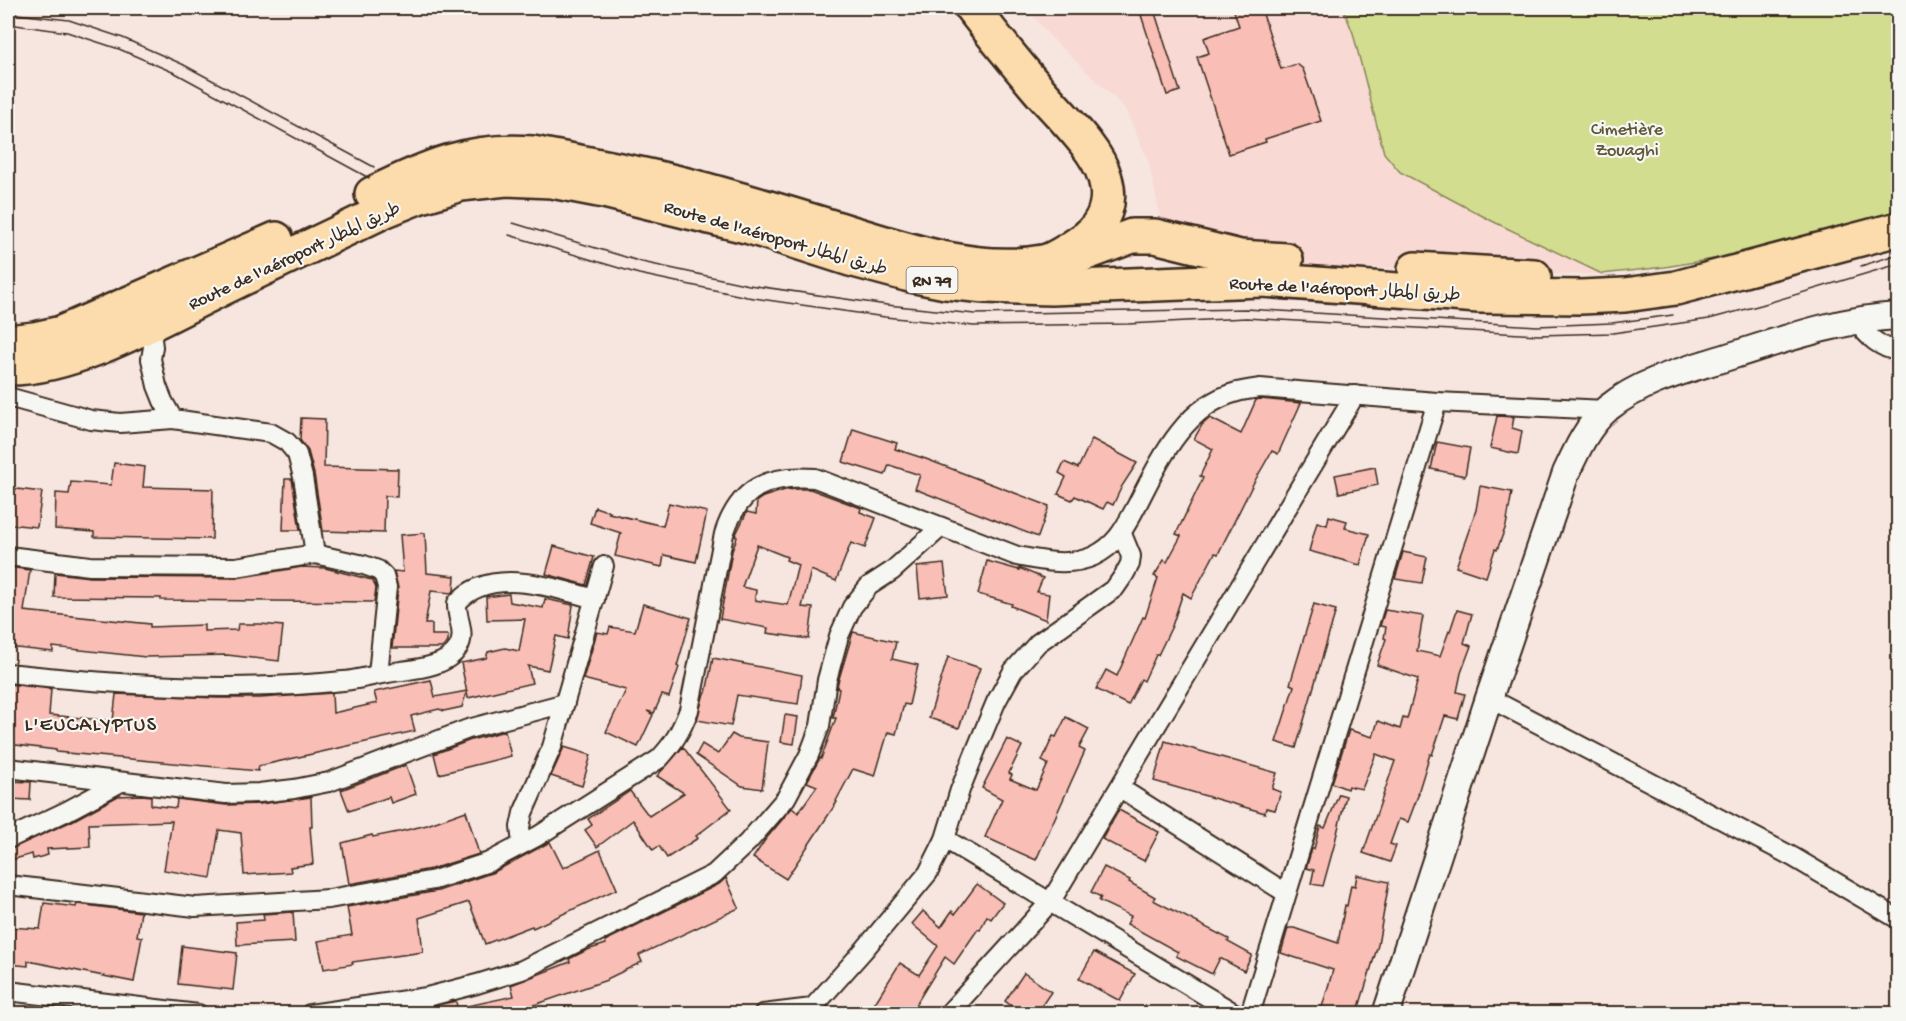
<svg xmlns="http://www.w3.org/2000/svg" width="1906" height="1021" viewBox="0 0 1906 1021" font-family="'Gochi Hand','Playpen Sans Arabic',sans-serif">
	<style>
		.built { fill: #f8d9d3 }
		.green { fill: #d2dd90; stroke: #868457; stroke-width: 1.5 }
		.building { fill: #f9beb5; stroke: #3b2a1e; stroke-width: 1.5; fill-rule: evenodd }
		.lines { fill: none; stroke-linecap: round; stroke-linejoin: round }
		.street-casing { stroke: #3b2a1e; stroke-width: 22 }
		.secondary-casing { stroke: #3b2a1e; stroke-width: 30 }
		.highway-casing { stroke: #3b2a1e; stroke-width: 38 }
		.street { stroke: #f6f6f2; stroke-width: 18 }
		.secondary { stroke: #f6f6f2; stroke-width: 26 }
		.highway { stroke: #fcdcac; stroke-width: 33 }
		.tram { stroke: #3b2a1e; stroke-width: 1.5 }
		.labels { text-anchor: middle; stroke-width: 4.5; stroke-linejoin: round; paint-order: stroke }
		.shield { fill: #f6f6f2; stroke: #73675e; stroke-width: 1.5 }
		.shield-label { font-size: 16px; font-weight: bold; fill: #3b2a1e }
		.park-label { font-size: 18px; fill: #61573a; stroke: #f6f6f2 }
		.street-label { font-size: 18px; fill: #3b2a1e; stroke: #f6f6f2 }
		.neighbourhood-label { font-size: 20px; letter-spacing: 1.5px; fill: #3b2a1e; stroke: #f6f6f2 }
	</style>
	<rect width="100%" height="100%" fill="#f7e5e0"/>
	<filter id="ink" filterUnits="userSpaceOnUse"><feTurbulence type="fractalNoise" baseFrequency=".0167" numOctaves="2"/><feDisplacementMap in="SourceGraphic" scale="12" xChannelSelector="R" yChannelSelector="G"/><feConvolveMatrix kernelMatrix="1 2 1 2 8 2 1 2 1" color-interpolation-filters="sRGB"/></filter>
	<g filter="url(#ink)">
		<!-- built -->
		<path class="built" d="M1027 8H1343L1400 172 1492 221 1602 274 1404 276 1403 268H1363L1362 279 1275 275 1164 236 1149 162 1125 108 1048 34Z"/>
		<!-- green -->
		<path class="green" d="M1343 8H1898V212L1725 257 1665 267 1602 274 1492 221 1400 172 1384 153 1353 33Z"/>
		<!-- building -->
		<g class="building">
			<path d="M1233 8H1261L1281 69 1297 64 1303 69 1321 121 1265 139 1266 142 1229 154 1197 57 1209 53 1204 38 1239 26Z"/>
			<path d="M1154 10 1180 91 1167 95 1141 15Z"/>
			<path d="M1260 399 1301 403 1278 454 1272 451 1253 484 1218 554 1215 553 1191 598 1183 593 1172 626 1158 655H1156L1144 681 1141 679 1128 705 1096 689 1106 670 1117 676 1143 617 1145 618 1158 578 1154 576 1164 560 1167 562 1181 536 1176 534 1203 478 1200 476 1213 449 1194 439 1202 425 1210 418 1241 434 1256 400Z"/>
			<path d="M1497 416 1514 417 1512 428 1522 431 1518 454 1490 448Z"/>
			<path d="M301 418 325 419 324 467 398 469 397 497 385 496 384 533 323 531 314 474 308 451 300 440Z"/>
			<path d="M853 429 897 443 895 449 926 459 1049 506 1038 537 915 489 920 475 889 465 885 475 843 462Z"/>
			<path d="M1092 439 1137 463 1122 486 1113 505 1107 502 1103 509 1075 496 1072 500 1058 494 1066 477 1059 473 1064 462 1078 468Z"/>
			<path d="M1437 442 1470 448 1465 476 1431 469Z"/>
			<path d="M114 463 145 467 143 487 213 489 212 539 94 537V532L55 529 56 493 69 494 71 482 111 485Z"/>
			<path d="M1375 467 1378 485 1339 493 1335 475Z"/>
			<path d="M285 479H292L300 530H283Z"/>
			<path d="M1480 486 1512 492 1506 526 1497 550 1495 549 1486 577 1456 567 1476 510Z"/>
			<path d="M8 488 42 492 37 527 8 524Z"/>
			<path d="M798 489H810L861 508 860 512 876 518 865 548 851 543 836 581 811 570 802 607 813 608 809 639 767 633 768 628 720 619 732 551 737 537 735 536 747 512 756 514 757 501 763 497 785 490ZM757 545 787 557 786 560 798 565 788 605 755 600 756 590 742 587Z"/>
			<path d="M669 503 707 512 696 562 664 555 662 567 615 556 621 533 590 523 595 507 610 512 609 513 663 526Z"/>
			<path d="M1329 516 1347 521 1345 528 1369 534 1360 565 1309 551 1317 522 1327 525Z"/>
			<path d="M425 533 427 573 455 576 454 591 452 593 431 591 425 624H432V635H448V642L442 648H392L398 588 394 571 403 572 400 535Z"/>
			<path d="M554 546 594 557 586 585 546 574Z"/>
			<path d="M1403 552 1427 557 1422 583 1395 579Z"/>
			<path d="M987 561 1019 570V568L1043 578 1037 592 1049 594 1046 620 1011 606 1012 604 978 594Z"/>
			<path d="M944 564 948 595 920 598 917 567Z"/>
			<path d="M8 567 30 570 24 611 150 624V627L204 625V631L237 630 238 624H260L283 626 279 661 227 655 146 657 53 647V652L8 647Z"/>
			<path d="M302 567 325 568 372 580 376 588 374 602 161 600V598L54 597 55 573 90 577 236 578Z"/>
			<path d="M509 594 510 602 543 608 545 599 573 605 568 639 556 636 548 670 528 666 532 683 468 698 461 663 486 658 488 652 505 648 519 651 525 619 487 620 486 597Z"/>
			<path d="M643 604 691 618 677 666 679 667 669 697 662 695 654 713 647 711 653 715 638 747 606 732 626 690 583 679 597 632 608 634 610 627 635 631Z"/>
			<path d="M1314 604 1336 610 1296 748 1276 742 1294 686 1290 684Z"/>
			<path d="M1385 610 1423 616 1417 651 1440 656 1449 631H1450L1457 610 1472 614 1464 643 1471 646 1461 673 1457 692 1465 694 1458 719 1445 716 1432 755 1430 754 1418 793H1419L1408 822 1399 819 1390 844 1396 846 1390 862 1363 853 1395 761 1376 754 1362 789 1348 786 1347 789 1332 783 1349 730 1373 737 1378 721 1400 729 1403 718 1407 719 1418 679 1377 665 1386 639 1384 638 1386 627 1380 626Z"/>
			<path d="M853 632 896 642 892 659 918 665 909 705 904 704 896 734 888 732 875 776 853 769 836 801 837 802 786 879 753 858 765 840 792 808 798 813 817 786 807 782 820 758 821 759 836 718H833L839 689 837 688 838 682Z"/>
			<path d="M948 657 980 668 959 728 929 718Z"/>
			<path d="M713 658 802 675 798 704 737 695 731 726 697 720 704 693H706Z"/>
			<path d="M431 680 435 697 467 691 462 707 444 711 439 709 411 716 415 731 259 766 258 771 56 752V750L8 744V684L51 689 49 715 113 721 116 694 217 698H260L332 693 333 713 377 703 374 692Z"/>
			<path d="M785 715 798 717 794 744 781 742Z"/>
			<path d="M1066 717 1089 729 1079 748 1085 751 1036 860 985 837 1002 799 982 788 1007 739 1022 746 1009 773 1012 775 1010 779 1036 790 1048 764 1042 761 1053 736 1056 737Z"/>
			<path d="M505 731 511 756 439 774 434 754 471 740Z"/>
			<path d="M732 734 739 738 768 742 762 789 742 786 696 755 702 744 718 754Z"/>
			<path d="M1165 741 1277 773 1272 789 1281 792 1275 810 1266 808 1265 813 1154 781Z"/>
			<path d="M564 747 591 755 582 786 551 776Z"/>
			<path d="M683 747 731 809 696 836 698 838 667 858 659 846 653 850 633 820 597 847 585 830 592 825 588 819 630 791 649 816 684 793 657 776Z"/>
			<path d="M406 765 416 794 391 803 389 797 349 811 341 790Z"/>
			<path d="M8 781 31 782 30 800 8 799Z"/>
			<path d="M1339 794 1346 796 1334 846 1323 886 1311 884 1314 870 1306 868 1312 849H1314L1320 826 1325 828Z"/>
			<path d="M142 795 151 796V805L176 808 177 799 226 805 260 804 311 797 312 827H310L313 864 290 867 291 872 244 875 241 833 219 830 211 878 164 870 172 821 89 824 90 847 47 849 48 855 33 859 32 854 8 861V850L72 821 118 796Z"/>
			<path d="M1119 810 1159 832 1144 861 1102 839Z"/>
			<path d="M466 811 479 854 431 869 349 884 342 843 372 835 373 837 398 832 427 825Z"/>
			<path d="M550 842 563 868 600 850 617 889 533 928 532 926 485 944 469 902 419 918 423 952 352 962 353 964 324 969 318 941 352 935 347 907 438 891 494 872Z"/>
			<path d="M1104 867 1130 880 1129 882 1155 897 1153 900 1229 939 1228 942 1252 955 1244 971 1220 958 1212 974 1176 956 1178 952 1127 924 1131 916 1099 901 1101 897 1091 892Z"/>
			<path d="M1357 875 1389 882 1378 945 1357 1014H1320L1333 970 1281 953 1288 928H1294L1338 943 1345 905 1347 906 1351 885 1355 886Z"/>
			<path d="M726 878 739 908 639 955 642 962 607 979V980L508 1014H458V1008L514 996 511 985 570 962 569 959 587 950 606 944 605 941 719 884Z"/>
			<path d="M977 884 1003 903 991 919 987 916 980 930 978 929 954 964 945 957 910 1014H868L900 963 919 975 938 946 912 924 923 911 941 927 952 911 955 914Z"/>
			<path d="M44 903 76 907 77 904 141 912 137 936 142 937 134 982 28 961V966L8 964V927L40 929Z"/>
			<path d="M293 912 295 942 237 945 236 922 264 920 263 914Z"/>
			<path d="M182 946 237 953 233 990 178 984Z"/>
			<path d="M1094 952 1135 974 1120 1001 1079 979Z"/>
			<path d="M1024 973 1051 992 1036 1014H1022L1005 1001Z"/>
			<path d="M456 1001 458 1014H414V1010Z"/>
		</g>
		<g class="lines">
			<!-- street casing -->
			<g class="street-casing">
				<g id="street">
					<path d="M1857 322C1868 337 1880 348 1898 351"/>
					<path d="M150 324 153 347 151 359 157 386 163 401 173 419 271 433 287 442 297 454 303 477 315 554"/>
					<path d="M8 397 91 420 120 423 173 419"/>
					<path d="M8 556 90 566 236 567 315 554 364 565 378 570 384 576 387 587 378 674"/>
					<path d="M8 673C119 685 231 693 343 681 358 680 373 675 388 673 410 669 445 669 458 648 467 633 456 618 457 603 489 565 555 588 595 599"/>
					<path d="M1489 698 1793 857 1898 919"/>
					<path d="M8 768 226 794 259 793 294 789 329 782 468 729 565 703"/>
					<path d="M1120 788 1286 893"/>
					<path d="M8 839 67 811 121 782"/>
					<path d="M945 839 1236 1014"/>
					<path d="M522 844 520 827 523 813 552 747 604 566"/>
					<path d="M8 885 195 907 329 899 434 880 489 862 538 836 659 759C674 743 681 731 689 710L724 534C739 488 768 474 815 478L1017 556C1042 561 1070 567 1094 556 1118 544 1125 527 1137 505 1160 460 1184 406 1237 392 1245 390 1253 389 1260 388L1437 402 1606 410"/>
					<path d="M8 991 198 1014"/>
					<path d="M310 1014 427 997 477 984 522 970 714 874 748 842 786 798 809 755 820 726 827 680 839 636 852 607 869 586 892 571 941 527"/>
					<path d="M763 1014 812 1008"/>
					<path d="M807 1014 864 950 928 873 945 839 960 790 976 750 996 702 1013 671 1038 643 1115 588 1124 575 1130 564 1131 556 1122 534"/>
					<path d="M948 1014 1051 901 1355 395"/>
					<path d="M1250 1014 1437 402"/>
				</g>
			</g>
			<!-- secondary casing -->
			<g class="secondary-casing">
				<path id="secondary" d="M1386 1014 1489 698 1566 473C1577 449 1588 425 1608 408 1644 379 1690 369 1734 355 1788 338 1842 319 1898 316"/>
			</g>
			<!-- highway casing -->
			<g class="highway-casing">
				<g id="highway">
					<path d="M372 194C427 167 470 148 532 153 584 163 636 172 687 185 738 198 789 214 839 229 902 248 976 275 1043 262 1054 260 1076 245 1086 238 1105 222 1112 202 1105 178 1097 148 1057 112 1037 88 1015 62 993 35 972 8"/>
					<path d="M1071 257 1081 255 1132 236H1155L1240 257 1286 260"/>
					<path d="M1415 269 1534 276"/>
					<path d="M8 342 34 339 61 333 276 239"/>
					<path d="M8 368C72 369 155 322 213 293 270 265 328 238 386 210L418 197 461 184 506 179 552 181 604 191 750 227 850 259 906 274 946 282 985 286 1051 288 1262 280 1479 296 1581 297 1625 295 1676 288 1898 229"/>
				</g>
			</g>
			<!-- street -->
			<use href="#street" class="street"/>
			<!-- secondary -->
			<use href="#secondary" class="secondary"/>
			<!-- highway -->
			<use href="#highway" class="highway"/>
			<!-- tram -->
			<g class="tram">
				<path d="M8 13 69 20 123 38 182 64 374 167"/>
				<path d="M8 24 67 32 119 49 177 74 369 178"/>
				<path d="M513 223 642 262 749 285 887 305 975 314 1246 309 1537 326 1612 323 1673 315"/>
				<path d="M509 235 639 274 747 297 885 317 974 326 1128 324 1246 318 1538 335 1613 333 1709 319 1761 305 1898 264"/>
				<path d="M1861 266 1898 254"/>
			</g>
		</g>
	</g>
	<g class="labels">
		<!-- shield labels -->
		<rect class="shield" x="906.5" y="267" width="51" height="26" rx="4.5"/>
		<g class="shield-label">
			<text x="932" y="286">RN 79</text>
		</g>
		<!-- park labels -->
		<g class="park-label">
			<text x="1627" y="134">Cimetière<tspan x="1627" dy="21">Zouaghi</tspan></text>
		</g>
		<!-- street labels -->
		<g class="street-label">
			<text transform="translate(776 237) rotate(16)" y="6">Route de l'aéroport طريق المطار</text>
			<text transform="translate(294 255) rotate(-25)" y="6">Route de l'aéroport طريق المطار</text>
			<text transform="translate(1345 288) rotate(3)" y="6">Route de l'aéroport طريق المطار</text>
		</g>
		<!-- neighbourhood labels -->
		<g class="neighbourhood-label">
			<text x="91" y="730">L'EUCALYPTUS</text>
		</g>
	</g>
	<!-- margin -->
	<rect width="1906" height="1021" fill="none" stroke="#f6f6f2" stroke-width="30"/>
	<rect x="15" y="15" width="1876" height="991" fill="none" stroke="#3b2a1e" stroke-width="2" filter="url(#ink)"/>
</svg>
